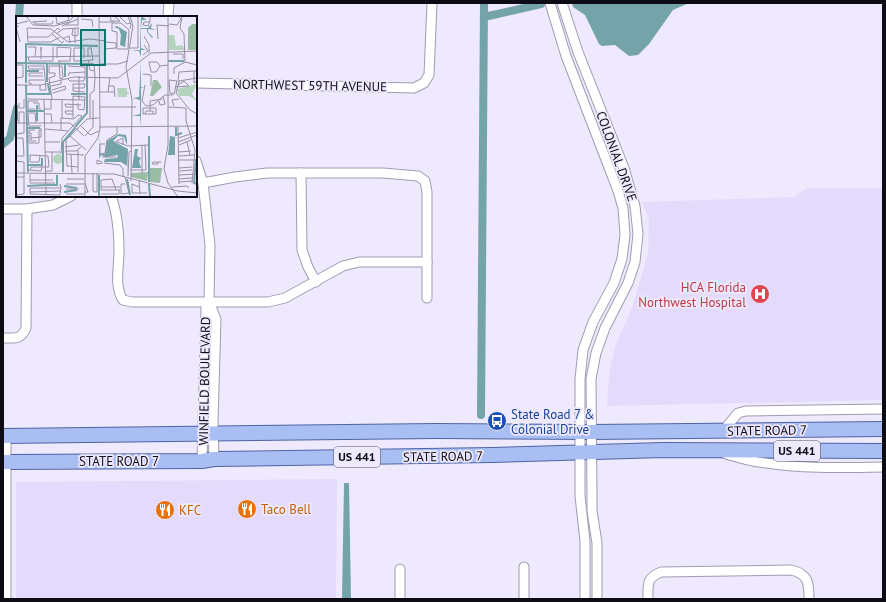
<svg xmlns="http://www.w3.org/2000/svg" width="886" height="602" viewBox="0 0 886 602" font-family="'PT Sans',sans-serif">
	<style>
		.built { fill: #e4dbfc }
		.water { fill: #74a3aa }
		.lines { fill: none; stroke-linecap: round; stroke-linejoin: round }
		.canal { stroke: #74a3aa; stroke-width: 8 }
		.street-casing { stroke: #a19bb2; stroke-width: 11 }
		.primary-casing { stroke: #4d65a1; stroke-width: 16 }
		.street { stroke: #fff; stroke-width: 9 }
		.primary { stroke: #a9bff4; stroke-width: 14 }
		.labels { text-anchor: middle; stroke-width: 3.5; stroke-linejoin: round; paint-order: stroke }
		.shield { fill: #efe9fe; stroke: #514e5a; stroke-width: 1 }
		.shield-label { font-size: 12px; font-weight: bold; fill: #0d0b13 }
		.street-label { font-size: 13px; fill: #0d0b13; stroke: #efe9fe }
		.health-label { font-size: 13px; fill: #be3a42; stroke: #efe9fe; text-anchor: end }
		.transit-label { font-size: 13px; fill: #164399; stroke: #efe9fe; text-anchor: start }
		.food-label { font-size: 13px; fill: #c56008; stroke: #efe9fe; text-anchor: start }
		.inset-river { fill: none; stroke: #74a3aa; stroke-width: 2 }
		.inset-road { fill: none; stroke: #9590a0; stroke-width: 1 }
		.view { fill: #0f766e; fill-opacity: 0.15; stroke: #0f766e; stroke-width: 2 }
		.inset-edge { fill: none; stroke: #0d0b13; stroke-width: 2 }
	</style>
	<rect width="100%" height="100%" fill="#efe9fe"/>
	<!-- built -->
	<g class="built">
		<path d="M807 188H883V400L607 406 608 387 611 364 616 344 632 308 648 254 649 219 642 202 794 197Z"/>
		<path d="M337 479 336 599H16V482Z"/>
	</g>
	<!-- water -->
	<g class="water">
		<path d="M572 3H689L673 10 649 44 638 55 629 56 615 45 602 46 599 44 585 15 573 7Z"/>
		<path d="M344 483H349L351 599H342Z"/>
	</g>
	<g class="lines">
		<!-- canal -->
		<g class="canal">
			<path d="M19 17 20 3"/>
			<path d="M484 17 541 4"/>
			<path d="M3 144 10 138 17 108"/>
			<path d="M481 415 484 3"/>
		</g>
		<!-- street casing -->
		<g class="street-casing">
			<g id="street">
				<path d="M550 3 566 56 618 191 623 208 625 235 622 259 614 283 593 322 583 350 580 379V496L585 541V599"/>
				<path d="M562 3 578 52 624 168 635 206 638 234 635 262 628 283 605 328 596 353 591 379 592 495V511L597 543V599"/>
				<path d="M77 17V3"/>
				<path d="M168 17 169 3"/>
				<path d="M196 83 414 88 424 83 429 75 432 3"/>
				<path d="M196 161 203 183 210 245 209 302 216 319 213 422 214 459"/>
				<path d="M301 173 302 250 308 267 316 282"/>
				<path d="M203 183 235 177 267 173H383L418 176 425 181 427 192V298"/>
				<path d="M111 196C117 212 119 234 119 251 119 267 114 287 123 300L132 302H268L285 298 343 266 359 262H427"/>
				<path d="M3 209H27L53 205 71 196"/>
				<path d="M3 338C15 338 21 340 26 328L27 209"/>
				<path d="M723 431 738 413 746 411 883 409"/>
				<path d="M6 436V599"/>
				<path d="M726 454C735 457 744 459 753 461 796 469 840 468 883 467"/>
				<path d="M202 461 206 308 209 302"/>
				<path d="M524 567V599"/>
				<path d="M400 599V569"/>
				<path d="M648 599C648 585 646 578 661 572L791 570C809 574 809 584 809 599"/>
			</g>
		</g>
		<!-- primary casing -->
		<g class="primary-casing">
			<g id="primary">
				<path d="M3 436 436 431 591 432 883 429"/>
				<path d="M3 462 202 461 214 459 492 455 664 450 883 451"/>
			</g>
		</g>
		<!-- street -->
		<use href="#street" class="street"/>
		<!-- primary -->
		<use href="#primary" class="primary"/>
	</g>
	<!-- icons -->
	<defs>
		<g id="hospital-disc" transform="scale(1)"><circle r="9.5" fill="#e0444e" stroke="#efe9fe"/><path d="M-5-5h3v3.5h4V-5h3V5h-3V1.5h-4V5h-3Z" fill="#fff"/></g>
		<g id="bus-disc" transform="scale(1)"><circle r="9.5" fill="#1a4fb4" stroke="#efe9fe"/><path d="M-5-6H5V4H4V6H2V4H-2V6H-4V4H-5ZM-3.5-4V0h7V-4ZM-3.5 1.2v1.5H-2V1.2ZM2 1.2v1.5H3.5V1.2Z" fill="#fff"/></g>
		<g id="restaurant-disc" transform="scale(1)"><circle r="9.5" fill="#e8710a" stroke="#efe9fe"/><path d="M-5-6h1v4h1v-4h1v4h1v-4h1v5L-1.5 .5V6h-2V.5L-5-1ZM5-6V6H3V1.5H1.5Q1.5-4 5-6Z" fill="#fff"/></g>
	</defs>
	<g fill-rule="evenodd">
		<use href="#hospital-disc" x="760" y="294"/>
		<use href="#bus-disc" x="497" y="421"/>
		<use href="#restaurant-disc" x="247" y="509"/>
		<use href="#restaurant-disc" x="165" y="510"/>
	</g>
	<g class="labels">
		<!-- shield labels -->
		<g class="shield">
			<rect x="774" y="441" width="46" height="20" rx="3"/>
			<rect x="334" y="447" width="46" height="20" rx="3"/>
		</g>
		<g class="shield-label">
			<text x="797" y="455">US 441</text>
			<text x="357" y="461">US 441</text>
		</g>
		<!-- street labels -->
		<g class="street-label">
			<text transform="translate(310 85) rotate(1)" y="5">NORTHWEST 59TH AVENUE</text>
			<text transform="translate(617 156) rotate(70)" y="5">COLONIAL DRIVE</text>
			<text transform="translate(204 381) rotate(-89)" y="5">WINFIELD BOULEVARD</text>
			<text transform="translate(767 430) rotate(-1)" y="5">STATE ROAD 7</text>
			<text transform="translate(443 456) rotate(-1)" y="5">STATE ROAD 7</text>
			<text x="119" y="466">STATE ROAD 7</text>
		</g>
		<!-- health labels -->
		<g class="health-label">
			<text x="746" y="292">HCA Florida<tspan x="746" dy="15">Northwest Hospital</tspan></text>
		</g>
		<!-- transit labels -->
		<g class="transit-label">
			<text x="511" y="419">State Road 7 &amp;<tspan x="511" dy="15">Colonial Drive</tspan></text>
		</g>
		<!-- food labels -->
		<g class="food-label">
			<text x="261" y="514">Taco Bell</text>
			<text x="179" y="515">KFC</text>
		</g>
	</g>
	<!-- overview -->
	<g transform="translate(16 16)">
		<rect width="181" height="181" fill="#efe9fe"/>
		<path d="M152 19H158L160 30 166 29 169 34H153ZM181 68 176 78 181 85 173 80H163L161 73ZM101 72H111V76L114 78H111V81H102ZM37 143a5 5 0 1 1 10 0a5 5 0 1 1-10 0Z" fill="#b5d4be"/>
		<path d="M176 8H181V34H172V12ZM137 64H141L146 71 137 80H134ZM133 152H146L144 167 134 166ZM132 156 131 165 115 161V157Z" fill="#9abca4"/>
		<path d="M125 0 131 4H126L125 12H132L136 7 135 12 140 14 132 13V16L137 21 136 22 131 16V13H125V32L130 34H125V41L123 35 115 34H124ZM101 10 111 16 109 31 104 29 105 19 103 13 98 11ZM125 46V71H128L125 72V110L124 100H116L124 98V84L117 82 123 81ZM103 118 110 119 111 124V129L108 121 102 120 97 125 112 133 111 160V150L105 146H88L89 143 101 142 102 139 90 141 85 139 83 143V121L84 138H89L91 125ZM154 120 159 121V139H152ZM119 133H122L121 140 125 142 123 145 125 152H116Z" fill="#74a3aa"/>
		<path class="inset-river" d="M152 45H168M0 47 71 48V97L59 111M31 47V66M49 48V61M10 55H23M10 67V28L82 30M10 69 12 156M10 78H34L32 68M55 78H72M1 89V105M21 89V105M10 95H28M160 111V119L166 117M11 112H24M180 143 178 167 181 168M11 149H26V142M47 156V126L59 112M83 159V180M111 163 114 179M133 166V120M133 168 134 181M30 169H41V159M11 170 29 169M48 170 61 172M48 176 61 174"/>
		<path class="inset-road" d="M10 0 17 9 38 10 53 6 58 0M40 0 41 8 53 4 52 1M94 0 95 5H104L98 0M103 0 111 8 114 7M112 0 115 9 114 13M114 0 117 10 110 51 116 84 115 165M152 0V129L148 153 152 167 162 181M166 1 164 12 168 18 169 46M65 3 76 4 77 11M16 6 31 5M19 6V8H36L37 5M83 6H98M134 6H128L127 9 132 10 133 8 134 5V2L135 0M96 7H105L113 14 112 33H101V16L96 15ZM0 8 12 5M153 8 161 9 165 3 162 0M49 9H62V0M141 9 153 10M141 9 142 23M3 10 0 11 4 26M46 10 62 3M57 12 56 19 59 20 62 19V12M36 18 46 27 48 25M40 18 47 13 63 12M128 20 133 29V37M11 21H32M32 21 42 12 44 14M44 21 35 26H12L11 12 35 13 52 26 74 23 90 25M46 23 53 20 54 27M59 27V12M12 31H20L19 41M114 32H122V0M88 33 100 32V27L90 26M25 35V31V43M157 38H167V43M127 39 132 35 128 29M11 41 83 40M12 41 13 45H37V31M72 41V32H76M41 42V31L55 32 54 45H43M68 42V32H58V45H66L77 44 75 32M43 44 44 63M72 44 74 54 79 55M169 46 181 49M73 47 78 48 79 61M83 48H102L112 45M0 49H7V61L0 62M52 50 69 51V60M144 50 141 46H133L135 56H140L144 50 152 49M181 55H178V67L181 65M27 57H13V60H27M127 58 135 59V70M158 58V52L169 46M52 60 53 57 69 56M63 60V84M181 62 163 65 160 77 174 94 181 98M52 63 54 65H68L69 61M153 64 161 65 158 78 154 77ZM162 65 163 56 178 55M16 68 13 67V64H28M0 69H25L58 61 102 62 135 37 181 35M24 69V74H30L28 50H12L13 53H28M129 69 126 85 130 90 137 89 149 79H157M35 70 45 68V65M92 70H98L99 81M159 71 173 70 168 65 162 69M57 72H68L69 68M36 74 49 70 50 73M69 76 57 75V68H69M83 76H98M92 76 94 61M37 77 50 73M12 83 69 84M28 83 30 179M36 83 33 62 39 60V57H33V50H46L47 62 44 63M46 83V102M143 85 144 89 149 88 147 80M3 87V92H8V83M17 87H23V93H25M158 90 156 84 163 83M57 91H50L49 88 65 89M84 91H120M152 91 170 92V105L179 134 176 167M127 92H140V98H127ZM19 93H12V85H22M28 93H35V83M57 95H49L50 98H57M134 95V85L146 83M28 98H35L36 107M129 98 130 95H137V98M57 102V80L69 81 68 94 62 93V87M74 102V78L78 75 79 62M0 107H54L68 120M20 107 19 97H12L13 110H25M64 109 74 119 83 115M83 111 181 110M162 111 163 168M29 113 52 115M19 114H13V127H23V114H25M45 114V102L58 103M13 116 15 117V125H20M0 118 8 117V96H3V107M54 120 70 134M69 120 77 111V84M15 122 25 121V112M162 122 181 116M29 126H44M99 126 107 122V129M101 126 112 130 132 129M162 126 181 119M171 126 174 139M89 128H84V138L89 137 91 124 101 118V111M126 129V157M163 129 175 124M49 131 63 129M62 134V156M49 135H60L65 131M29 136H44M163 136 175 135M45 138 46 122 66 100 62 99 58 103M50 138 68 139M55 138 56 157M0 140H8L7 122H0V161H8M163 140 178 139M86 141H100M163 144H181M86 146 81 144V148L87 147M142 146V148H136L137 146H145M88 147 104 149 107 153V160M62 151 51 150 50 124 71 103 83 102M163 152 176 151M14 154 25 155 26 151M114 154H130L129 129M14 155 15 151H33L32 140 14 139V146H23L24 140M29 155H36V136M163 155 176 154M0 157 98 158 162 175 181 177M77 157V175L79 176M14 158V167H39M163 159 181 158M112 160 113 136 115 135M109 161 113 177 105 178V168H109M51 163H68M163 163 176 162M14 164H37M123 164 124 178M163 166 176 165M44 168 45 172 44 179 14 178V172H45M50 168H68M85 171H104M123 171 116 168V177H131M156 171 171 170 173 172M50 173H63M100 174 96 163 85 164V174H104M14 176 45 175M69 176H72L69 167M79 176H81V157M50 178H68M85 178H103V174M0 179 8 178V146L0 145M69 181V140L82 122 84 113 83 0"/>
		<path class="view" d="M65 14H89V49H65Z"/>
		<rect width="181" height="181" class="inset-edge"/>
	</g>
	<!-- border -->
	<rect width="886" height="602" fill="none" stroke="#0d0b13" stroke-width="8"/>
</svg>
